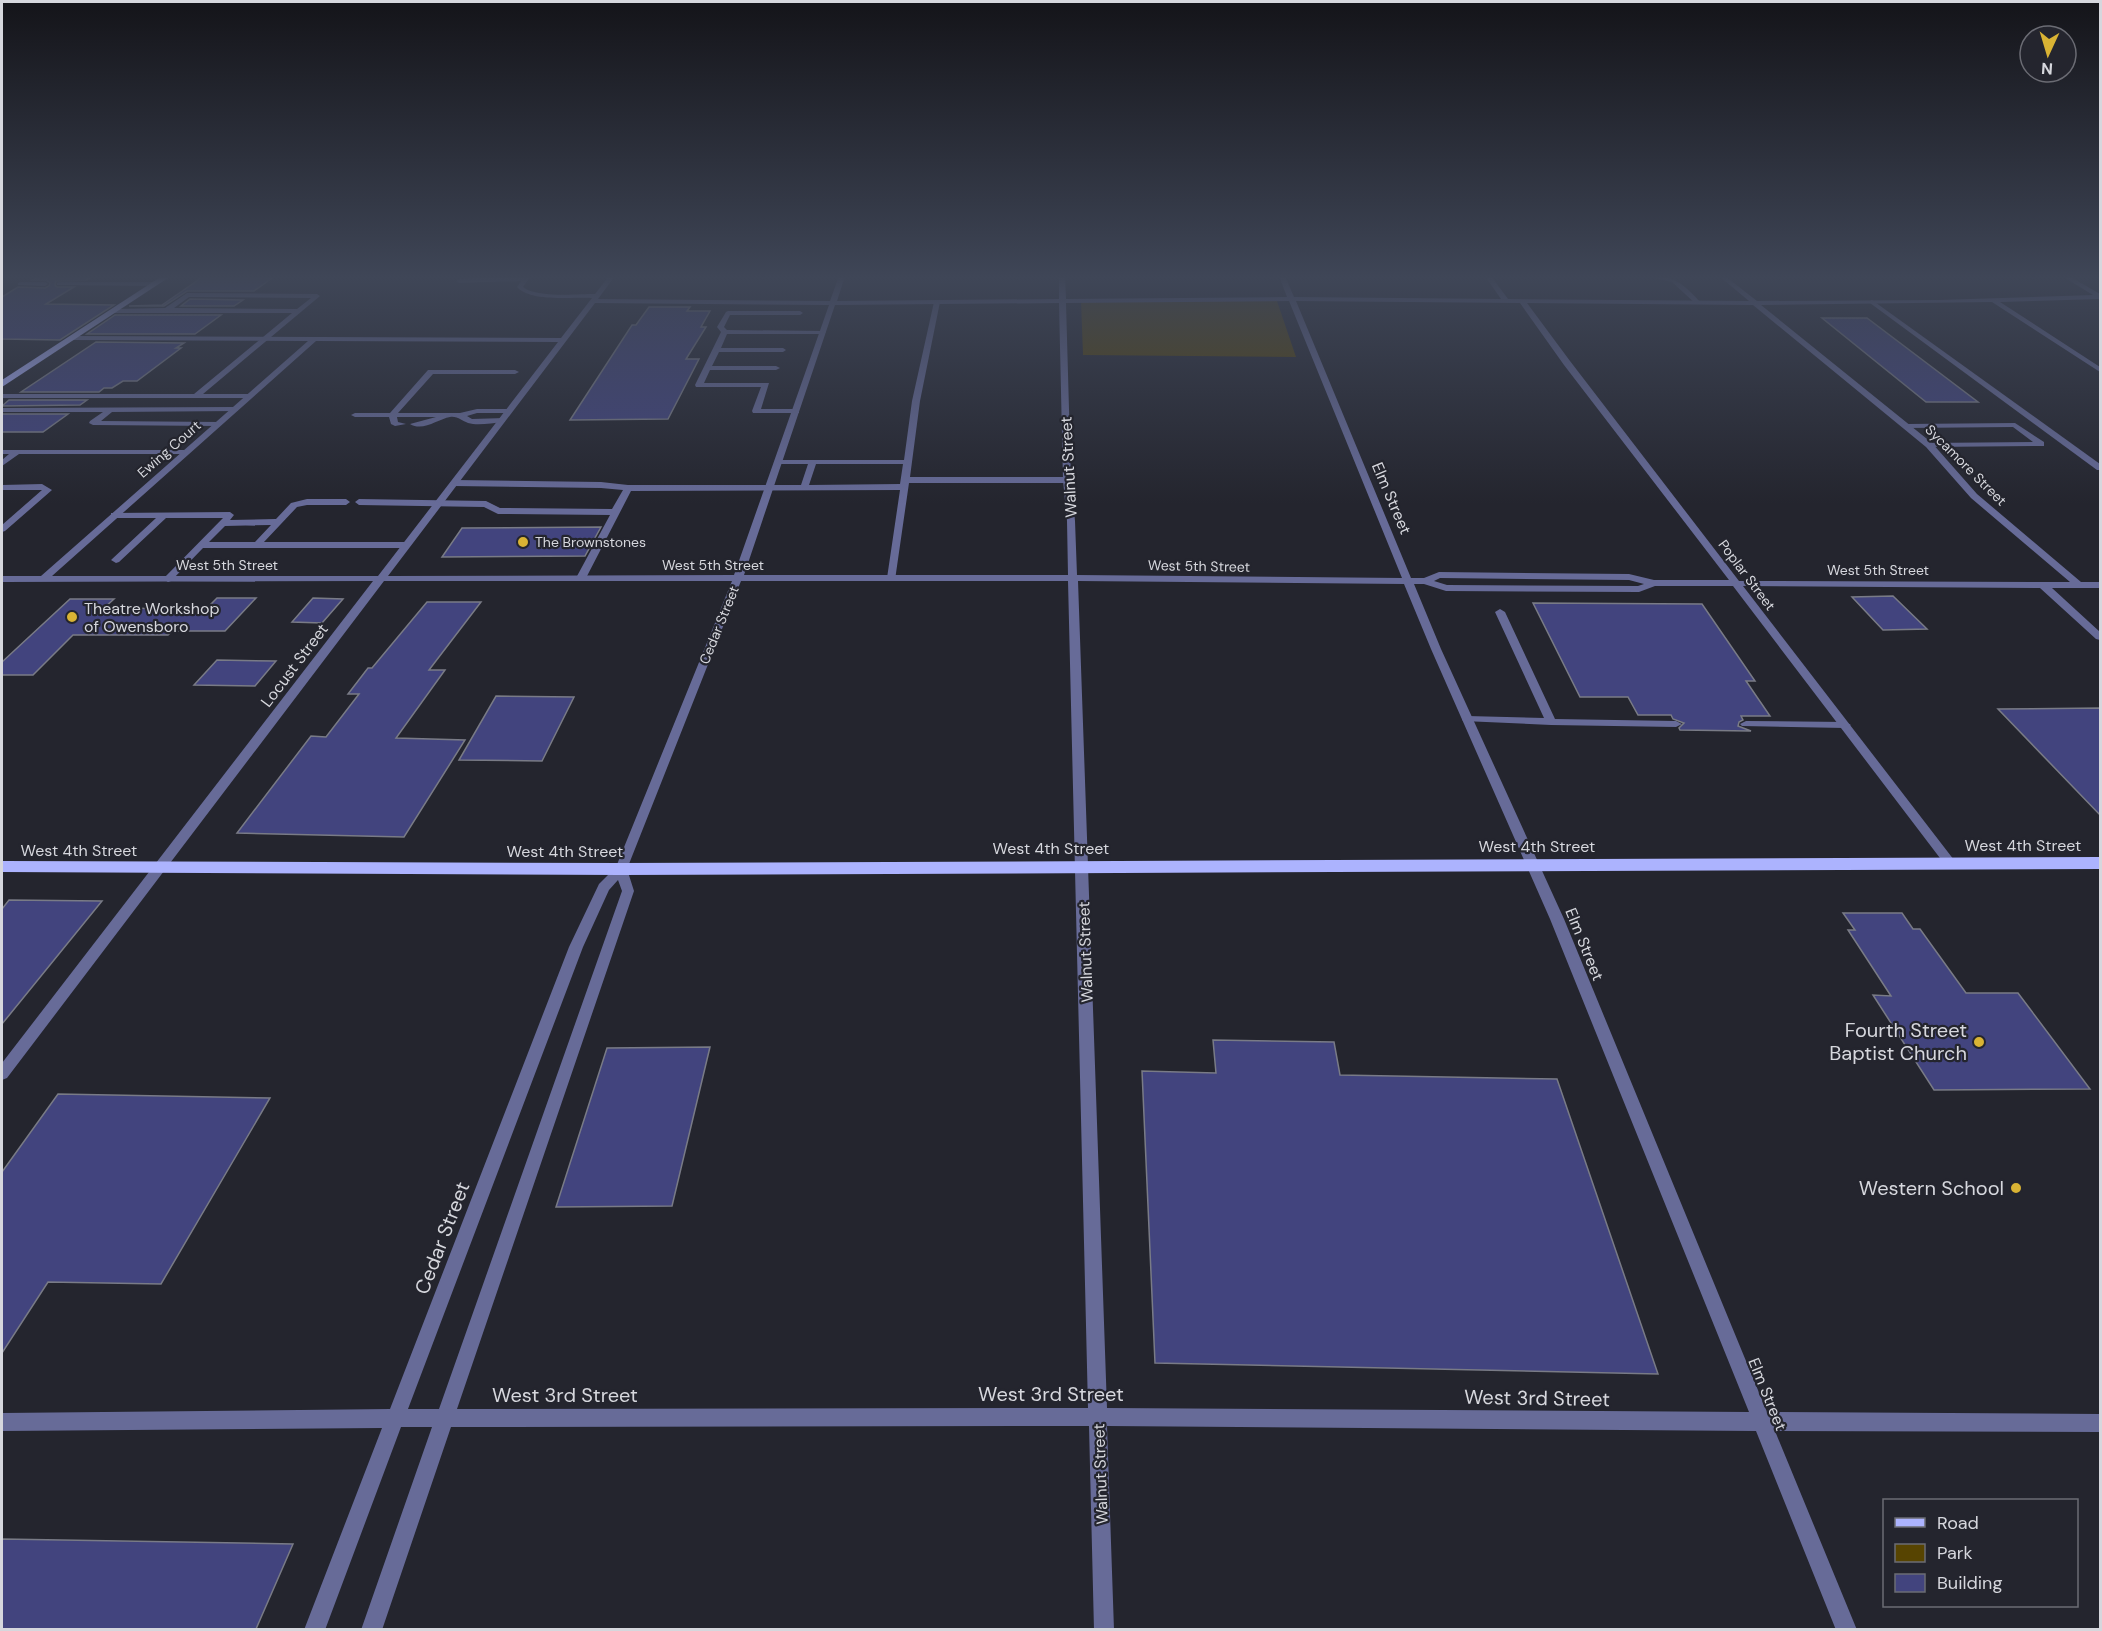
<svg xmlns="http://www.w3.org/2000/svg" width="2102" height="1631" viewBox="0 0 2102 1631" font-family="'DM Sans',sans-serif">
	<style>
		.green { fill: #574401 }
		.building { fill: #42447e; stroke: #797b86; stroke-width: 1.5 }
		.lines { fill: none; stroke-linecap: round; stroke-linejoin: round }
		.lane { fill: #676b98; fill-rule: evenodd }
		.street { fill: #676b98; fill-rule: evenodd }
		.primary { fill: #acb3fe; fill-rule: evenodd }
		.poi-dot { fill: #d9b334; stroke: #24252e; stroke-width: 2 }
		.labels { text-anchor: middle; stroke-width: 4.5; stroke-linejoin: round; paint-order: stroke }
		.far-street-label { font-size: 14px; fill: #d6d7dd; stroke: #24252e }
		.far-poi-label { font-size: 14px; fill: #d6d7dd; stroke: #24252e; text-anchor: start }
		.street-label { font-size: 16px; fill: #d6d7dd; stroke: #24252e }
		.poi-label { font-size: 16px; fill: #d6d7dd; stroke: #24252e; text-anchor: start }
		.near-poi-label { font-size: 20px; fill: #d6d7dd; stroke: #24252e; text-anchor: end }
		.near-street-label { font-size: 20px; fill: #d6d7dd; stroke: #24252e }
	</style>
	<rect width="100%" height="100%" fill="#24252e"/>
	<!-- green -->
	<path class="green" d="M1081 301H1277L1296 357 1083 355Z"/>
	<!-- building -->
	<g class="building">
		<path d="M39 276H94L87 280 56 281 55 285 57 287H74L46 304 114 305 60 340 2 339V297L18 287 45 288 49 286 50 283 46 280H32Z"/>
		<path d="M204 276H275L254 291H187L164 306H129L162 305Z"/>
		<path d="M190 299 243 300 234 306H181Z"/>
		<path d="M649 307H690L687 311H710L701 327H706L686 359H699L668 419 570 420 632 325H636Z"/>
		<path d="M115 315H221L195 334H87Z"/>
		<path d="M1822 318H1867L1978 402H1926Z"/>
		<path d="M96 342 184 343 176 348H181L137 381H123L112 388H104L99 392H21Z"/>
		<path d="M9 400H87L80 405 2 406Z"/>
		<path d="M2 414H68L43 432H2Z"/>
		<path d="M601 527 585 556 442 557 462 528Z"/>
		<path d="M1893 596 1927 629 1883 630 1852 597Z"/>
		<path d="M217 598H256L225 631H172L168 635H73L33 675H2V662L70 599H114L104 608 206 609Z"/>
		<path d="M313 598 343 599 322 623 292 622Z"/>
		<path d="M427 602H481L429 670H445L396 738 465 740 404 837 237 833 311 736 326 737 359 694H348L368 668H372Z"/>
		<path d="M1533 603 1702 604 1755 681H1746L1770 716H1741L1743 720 1739 722 1738 726 1751 731 1680 730 1679 728 1684 723 1673 719 1671 715H1638L1628 697H1580Z"/>
		<path d="M217 660 276 661 255 686 194 685Z"/>
		<path d="M496 696 574 697 542 761 459 760Z"/>
		<path d="M2100 708V815L1998 709Z"/>
		<path d="M9 900 102 901 2 1024V909Z"/>
		<path d="M1843 913H1902L1913 929H1920L1966 993H2018L2090 1089 1934 1090 1873 995 1891 996 1848 930H1855Z"/>
		<path d="M1213 1040 1334 1042 1340 1075 1557 1079 1658 1374 1155 1363 1142 1071 1216 1073Z"/>
		<path d="M710 1047 672 1206 556 1207 607 1048Z"/>
		<path d="M58 1094 270 1098 161 1284 48 1282 2 1353V1172Z"/>
		<path d="M2 1539 293 1544 256 1629H2Z"/>
	</g>
	<g class="lines">
		<!-- lane -->
		<g class="lane">
			<path d="M1485 276H1520L1517 278H1488Z"/>
			<path d="M1646 276C1673 274 1684 284 1701 303L1696 304 1672 282Z"/>
			<path d="M20 282H45L48 284 45 286 18 285V283Z"/>
			<path d="M59 282H154L157 284 154 286 57 285V283Z"/>
			<path d="M187 293 317 294 320 296 203 394H248L252 396 251 398H2V394H194L292 313H114L111 311 114 309 165 308ZM189 297 311 298 297 309 174 308Z"/>
			<path d="M937 300 940 302 920 401 910 477H1067L1071 480 1067 483H909L895 580 892 581 887 578 900 490 631 491 586 578 581 581 576 578 610 515 498 514 484 507 359 505 355 502 359 499 486 501 500 508 612 509 623 490 601 488 454 486 450 483 454 480 601 482 628 485H801L808 464H779L775 462 776 460H904L912 401 934 302ZM816 464H903L900 484 809 485Z"/>
			<path d="M1872 300 2100 464V470H2097L1870 303V301Z"/>
			<path d="M728 311H800L803 313 800 315H730L724 327 727 330 825 331 826 332 823 334H727L721 348H783L786 350 783 352H719L712 366H776L780 368 776 370H710L704 383H769L761 409H799V413H753L752 411 761 387H696L695 385 721 332 717 327 726 312Z"/>
			<path d="M428 370H515L519 372 515 374H433L398 413H460L477 409H508L512 411 508 413H477L467 416 472 419 505 418V422H502C492 423 478 426 468 423 462 421 458 416 450 417 438 419 423 432 410 424L436 417H397L398 422 406 424 395 426 391 424 389 417H355L351 415 355 413H390Z"/>
			<path d="M234 407 238 409 237 411 112 412 101 421 221 422 222 424 218 426 93 425 89 423 90 421 103 412H2V408Z"/>
			<path d="M2015 423 2044 442V446L1929 447 1925 445 1926 443 2033 442 2013 427 1906 428 1902 426 1906 424Z"/>
			<path d="M2 450H186L190 452 186 454H19L2 466V460L9 454H2Z"/>
			<path d="M42 484 52 490 5 531 2 532V525L42 490H2V485Z"/>
			<path d="M307 499H346L350 502 346 505H307L297 507 264 542H406L411 545 406 548H203L171 581 168 582 163 579 165 577 223 518H166L119 562 116 563 111 560 156 518H114L111 517V513L230 512 234 515 230 520 276 519 291 503ZM271 525 255 542H209L225 526Z"/>
			<path d="M1500 609 1505 612 1555 719 1676 721 1682 724 1676 727 1551 725 1463 721 1462 719 1467 716 1544 718 1495 612Z"/>
			<path d="M1746 721 1845 722 1851 725 1845 728 1742 726 1740 724Z"/>
		</g>
		<!-- street -->
		<path class="street" d="M525 276H531L523 287C537 298 577 294 595 294L609 276H615L598 299 830 301 839 276H845L837 301 1059 299V276H1065L1066 299 1287 297 1279 276H1285L1294 297 1501 299 1485 276H1491L1508 299 1749 301 1719 276H1725L1757 301 1939 300 2093 295 2062 276H2069L2100 294V299L2000 302 2100 367V372L1992 302 1761 305 1932 443 1977 494 2081 582H2100V588H2052L2100 632V640L2096 639 2040 588 1743 586 1954 860 1956 863 1954 866H1946L1733 586H1655L1639 592 1446 591 1424 584H1414L1441 649 1564 919 1767 1412 2100 1414V1432L1775 1431 1857 1630H1836L1756 1431 1107 1426 1114 1630H1094L1089 1426 451 1427 382 1630H361L432 1427H401L325 1630H304L382 1428 2 1431V1413L390 1409 569 947 599 884 616 867 732 581H384L7 1078 2 1080V1063L373 581 2 582V576H41L308 341 72 340 69 338 72 336 561 338 592 298C572 297 530 302 517 287L521 281 459 283 456 281 459 279ZM1289 301 1402 578 1077 575 1075 521 1071 480 1066 303ZM1296 301 1520 303 1564 365 1729 580H1654L1629 574 1439 572 1424 578H1411ZM595 303 829 305 734 575 388 576ZM1059 303 1063 480 1067 521 1068 575H744L835 305ZM1527 303 1753 305 1926 447 1971 498 2070 582 1739 581 1570 361ZM316 341 558 342 378 576H52ZM1440 578 1629 580 1644 584 1638 586 1447 585 1434 581ZM741 581H1068L1088 1408 457 1409 634 891 627 869ZM1078 581 1404 584 1431 649 1550 919 1749 1412 1107 1408ZM618 880 622 891 439 1409H408L583 947 609 890Z"/>
		<!-- primary -->
		<g class="primary">
			<path d="M162 276H171L2 387V380Z"/>
			<path d="M2100 857V869L621 875 2 872V861L621 863Z"/>
		</g>
	</g>
	<!-- sky -->
	<linearGradient id="sky" x2="0" y2="1"><stop stop-color="#141419"/><stop offset="0.55" stop-color="#3f4657"/><stop offset="1" stop-color="#3f4657" stop-opacity="0"/></linearGradient>
	<rect width="2102" height="504" fill="url(#sky)"/>
	<!-- markers -->
	<g class="poi-dot">
		<circle cx="523" cy="542" r="6"/>
		<circle cx="72" cy="617" r="6"/>
		<circle cx="1979" cy="1042" r="6"/>
		<circle cx="2016" cy="1188" r="6"/>
	</g>
	<g class="labels">
		<!-- far-street labels -->
		<g class="far-street-label">
			<text transform="translate(169 449) rotate(-41)" y="5">Ewing Court</text>
			<text transform="translate(1966 465) rotate(45)" y="5">Sycamore Street</text>
			<text x="227" y="570">West 5th Street</text>
			<text x="713" y="570">West 5th Street</text>
			<text transform="translate(1199 566) rotate(1)" y="5">West 5th Street</text>
			<text x="1878" y="575">West 5th Street</text>
			<text transform="translate(1747 575) rotate(53)" y="5">Poplar Street</text>
			<text transform="translate(719 625) rotate(-68)" y="5">Cedar Street</text>
		</g>
		<!-- far-poi labels -->
		<g class="far-poi-label">
			<text x="535" y="547">The Brownstones</text>
		</g>
		<!-- street labels -->
		<g class="street-label">
			<text transform="translate(1068 467) rotate(-93)" y="6">Walnut Street</text>
			<text transform="translate(1392 498) rotate(67)" y="6">Elm Street</text>
			<text transform="translate(294 665) rotate(-53)" y="6">Locust Street</text>
			<text x="2023" y="851">West 4th Street</text>
			<text x="1537" y="852">West 4th Street</text>
			<text x="1051" y="854">West 4th Street</text>
			<text x="79" y="856">West 4th Street</text>
			<text x="565" y="857">West 4th Street</text>
			<text transform="translate(1585 944) rotate(68)" y="6">Elm Street</text>
			<text transform="translate(1085 952) rotate(-92)" y="6">Walnut Street</text>
			<text transform="translate(1768 1394) rotate(68)" y="6">Elm Street</text>
			<text transform="translate(1100 1474) rotate(-92)" y="6">Walnut Street</text>
		</g>
		<!-- poi labels -->
		<g class="poi-label">
			<text x="84" y="614">Theatre Workshop<tspan x="84" dy="18">of Owensboro</tspan></text>
		</g>
		<!-- near-poi labels -->
		<g class="near-poi-label">
			<text x="1967" y="1037">Fourth Street<tspan x="1967" dy="23">Baptist Church</tspan></text>
			<text x="2004" y="1195">Western School</text>
		</g>
		<!-- near-street labels -->
		<g class="near-street-label">
			<text transform="translate(442 1238) rotate(-69)" y="7">Cedar Street</text>
			<text x="1051" y="1401">West 3rd Street</text>
			<text x="565" y="1402">West 3rd Street</text>
			<text transform="translate(1537 1398) rotate(1)" y="7">West 3rd Street</text>
		</g>
	</g>
	<!-- border -->
	<rect width="2102" height="1631" fill="none" stroke="#d6d7dd" stroke-width="6"/>
	<!-- legend -->
	<rect x="1883" y="1499" width="195" height="108" fill="#24252e" stroke="#6b6c74" stroke-width="1.5"/>
	<rect x="1895" y="1518" width="30" height="9" fill="#acb3fe" stroke="#6b6c74" stroke-width="1.5"/>
	<text x="1937" y="1529" font-size="18" fill="#d6d7dd">Road</text>
	<rect x="1895" y="1544" width="30" height="18" fill="#574401" stroke="#6b6c74" stroke-width="1.5"/>
	<text x="1937" y="1559" font-size="18" fill="#d6d7dd">Park</text>
	<rect x="1895" y="1574" width="30" height="18" fill="#42447e" stroke="#6b6c74" stroke-width="1.5"/>
	<text x="1937" y="1589" font-size="18" fill="#d6d7dd">Building</text>
	<!-- north arrow -->
	<g transform="translate(2048 54) rotate(184)"><circle r="28" fill="#24252e" stroke="#6b6c74" stroke-width="1.5"/>
	<path d="M0-4.5L10 22L0 15L-10 22Z" fill="#d9b334"/>
	<text y="-9" font-size="16" font-weight="bold" text-anchor="middle" fill="#d6d7dd">N</text>
	</g>
</svg>
